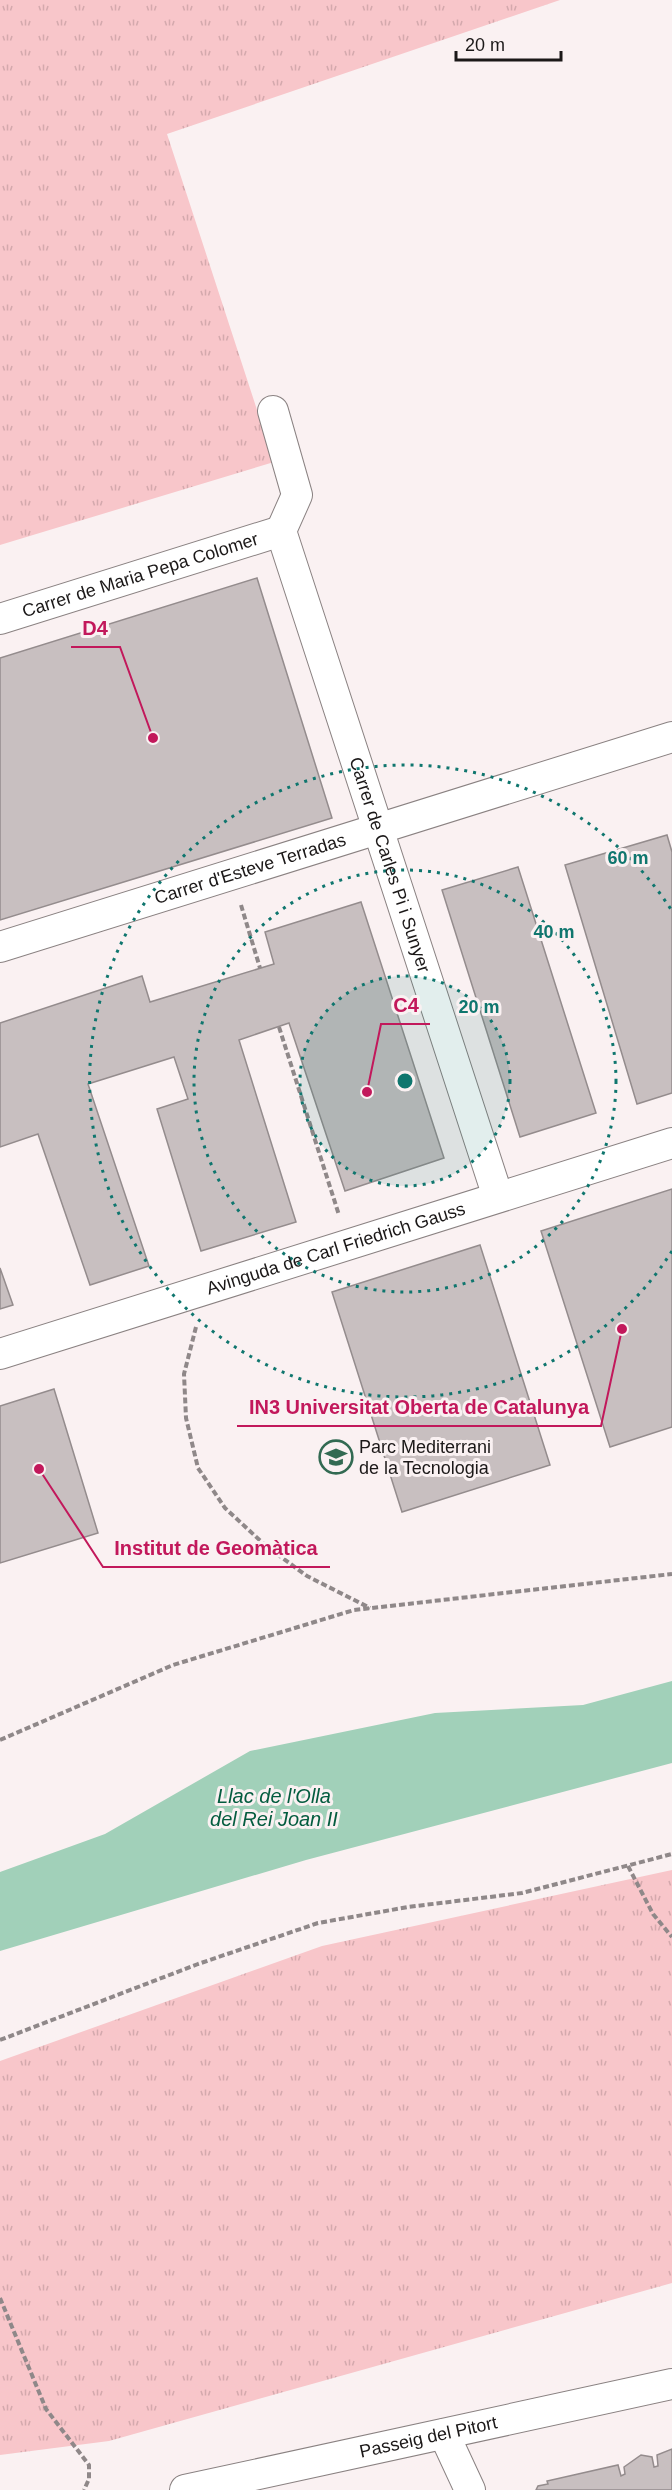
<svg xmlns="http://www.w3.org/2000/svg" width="672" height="2490" viewBox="0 0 672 2490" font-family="Arial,sans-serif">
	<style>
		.grass { fill: url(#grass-tufts) }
		.water { fill: #a1d0b9 }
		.building { fill: #c8bfc0; stroke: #948c8d; stroke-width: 1.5 }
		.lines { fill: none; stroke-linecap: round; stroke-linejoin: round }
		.street-casing { stroke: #8a8282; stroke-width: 32 }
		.path { stroke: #8f8889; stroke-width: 4; stroke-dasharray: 6 3; stroke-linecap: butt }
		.street { stroke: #fff; stroke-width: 30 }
		.ring { fill: none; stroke: #0f766e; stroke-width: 3; stroke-dasharray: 3 6 }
		.labels { text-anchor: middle; stroke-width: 6; stroke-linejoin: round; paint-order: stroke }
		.street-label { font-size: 18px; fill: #1b1818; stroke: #faf1f2 }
		.poi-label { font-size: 18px; fill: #1b1818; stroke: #faf1f2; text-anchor: start }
		.water-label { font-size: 20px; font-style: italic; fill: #045c3f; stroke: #faf1f2 }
		.centre { fill: #0f766e; stroke: #faf1f2; stroke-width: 3 }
		.ring-label { font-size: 18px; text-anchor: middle; font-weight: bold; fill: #0f766e; stroke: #faf1f2; stroke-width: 6; stroke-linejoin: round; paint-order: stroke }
		.leader { fill: none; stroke: #c2185b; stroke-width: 2 }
		.callout-dot { fill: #c2185b; stroke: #faf1f2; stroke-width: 2 }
		.callout-label { font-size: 20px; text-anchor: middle; font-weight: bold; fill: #c2185b; stroke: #faf1f2; stroke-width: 6; stroke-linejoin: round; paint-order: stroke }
	</style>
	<defs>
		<pattern id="grass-tufts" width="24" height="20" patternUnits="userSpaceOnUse" patternTransform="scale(1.5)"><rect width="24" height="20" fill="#f8c6ca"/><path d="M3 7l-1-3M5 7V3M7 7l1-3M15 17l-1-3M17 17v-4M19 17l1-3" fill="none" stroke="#d4a9ad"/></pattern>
	</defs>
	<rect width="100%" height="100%" fill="#faf1f2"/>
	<!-- grass -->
	<g class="grass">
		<path d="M0 0H560L167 134 274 462 0 545Z"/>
		<path d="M672 1870V2283L109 2441 0 2455V2061L322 1946Z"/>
	</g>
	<!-- water -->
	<path class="water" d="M672 1681V1763L306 1860 0 1951V1872L105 1834 250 1751 435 1713 583 1705Z"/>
	<!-- building -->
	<g class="building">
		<path d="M257 578 332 818 0 920V658Z"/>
		<path d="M667 835 672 852V1093L637 1104 565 865Z"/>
		<path d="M518 867 596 1113 520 1137 442 890Z"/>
		<path d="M361 902 444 1158 345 1191 289 1023 239 1040 296 1222 201 1251 157 1109 188 1099 174 1057 88 1084 149 1266 90 1285 38 1134 0 1147V1023L142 976 150 1002 274 964 265 932Z"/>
		<path d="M672 1189V1427L610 1447 541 1231Z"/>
		<path d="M480 1245 550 1465 402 1512 332 1292Z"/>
		<path d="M0 1268 13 1305 0 1309Z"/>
		<path d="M54 1389 98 1533 0 1563V1406Z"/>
		<path d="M672 2449V2490H536L538 2486 548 2484 547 2481 618 2465 621 2476 625 2474 624 2467 641 2455 652 2457 654 2467 658 2466 657 2455Z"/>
	</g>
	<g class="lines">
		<!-- street casing -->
		<g class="street-casing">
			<g id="street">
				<path d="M273 411 297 495 281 531"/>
				<path id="s1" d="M281 531 498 1197"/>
				<path id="s2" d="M0 619 281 531"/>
				<path id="s3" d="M0 947 672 737"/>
				<path id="s4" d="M0 1354 672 1143"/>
				<path d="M444 2434 470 2490"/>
				<path id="s5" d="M185 2490 672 2384"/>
			</g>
		</g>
		<!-- path -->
		<g class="path">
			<path d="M241 905 260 968"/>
			<path d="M279 1027 339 1215"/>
			<path d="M196 1327 184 1374 186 1418 198 1468 225 1508 266 1546 307 1576 370 1608"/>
			<path d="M0 1740 173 1665 354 1610 672 1574"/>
			<path d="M628 1866 653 1914 672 1937"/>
			<path d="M0 2040 198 1964 318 1923 408 1907 522 1893 672 1854"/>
			<path d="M0 2298 46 2409 89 2465V2479L84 2490"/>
		</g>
		<!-- street -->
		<use href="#street" class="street"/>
	</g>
	<!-- distance rings -->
	<circle cx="405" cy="1081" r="105" fill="#0f766e" fill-opacity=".12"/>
	<g class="ring">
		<circle cx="405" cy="1081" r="105"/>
		<circle cx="405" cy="1081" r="211"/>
		<path d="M672 1251A316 316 0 1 1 672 911"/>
	</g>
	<!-- icons -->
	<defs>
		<g id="university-ring" transform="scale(1.725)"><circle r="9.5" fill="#faf1f2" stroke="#326a52" stroke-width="1.5"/><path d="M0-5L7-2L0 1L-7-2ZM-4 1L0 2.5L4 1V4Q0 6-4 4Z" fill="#326a52"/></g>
	</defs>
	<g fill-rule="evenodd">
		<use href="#university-ring" x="336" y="1457"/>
	</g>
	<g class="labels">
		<!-- street labels -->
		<g class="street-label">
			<text dy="6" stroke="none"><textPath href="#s2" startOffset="147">Carrer de Maria Pepa Colomer</textPath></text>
			<text dy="6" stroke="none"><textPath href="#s1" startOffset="351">Carrer de Carles Pi i Sunyer</textPath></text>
			<text dy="6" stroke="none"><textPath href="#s3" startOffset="262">Carrer d'Esteve Terradas</textPath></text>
			<text dy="6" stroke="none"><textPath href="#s4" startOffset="352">Avinguda de Carl Friedrich Gauss</textPath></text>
			<text dy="6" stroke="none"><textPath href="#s5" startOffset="249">Passeig del Pitort</textPath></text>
		</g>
		<!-- poi labels -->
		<g class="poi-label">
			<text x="359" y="1453">Parc Mediterrani<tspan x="359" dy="21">de la Tecnologia</tspan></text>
		</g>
		<!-- water labels -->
		<g class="water-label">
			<text x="274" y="1803">Llac de l'Olla<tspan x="274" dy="23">del Rei Joan II</tspan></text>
		</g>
	</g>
	<circle cx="405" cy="1081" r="9" class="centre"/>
	<g class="ring-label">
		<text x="628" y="864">60 m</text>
		<text x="554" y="938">40 m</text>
		<text x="479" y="1013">20 m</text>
	</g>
	<!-- callouts -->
	<path class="leader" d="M153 738L120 647H71M367 1092L381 1024H430M622 1329L601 1426H237M39 1469L103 1567H330"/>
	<g class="callout-dot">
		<circle cx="153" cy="738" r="6"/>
		<circle cx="367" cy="1092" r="6"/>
		<circle cx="622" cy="1329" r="6"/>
		<circle cx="39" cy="1469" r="6"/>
	</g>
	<g class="callout-label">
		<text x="95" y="635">D4</text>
		<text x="406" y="1012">C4</text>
		<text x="419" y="1414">IN3 Universitat Oberta de Catalunya</text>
		<text x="216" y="1555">Institut de Geomàtica</text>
	</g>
	<!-- scale -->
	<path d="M456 51v9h105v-9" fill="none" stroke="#1b1818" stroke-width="3"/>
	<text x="465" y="51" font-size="18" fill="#1b1818" stroke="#faf1f2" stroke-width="4.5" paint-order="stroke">20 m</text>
</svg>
